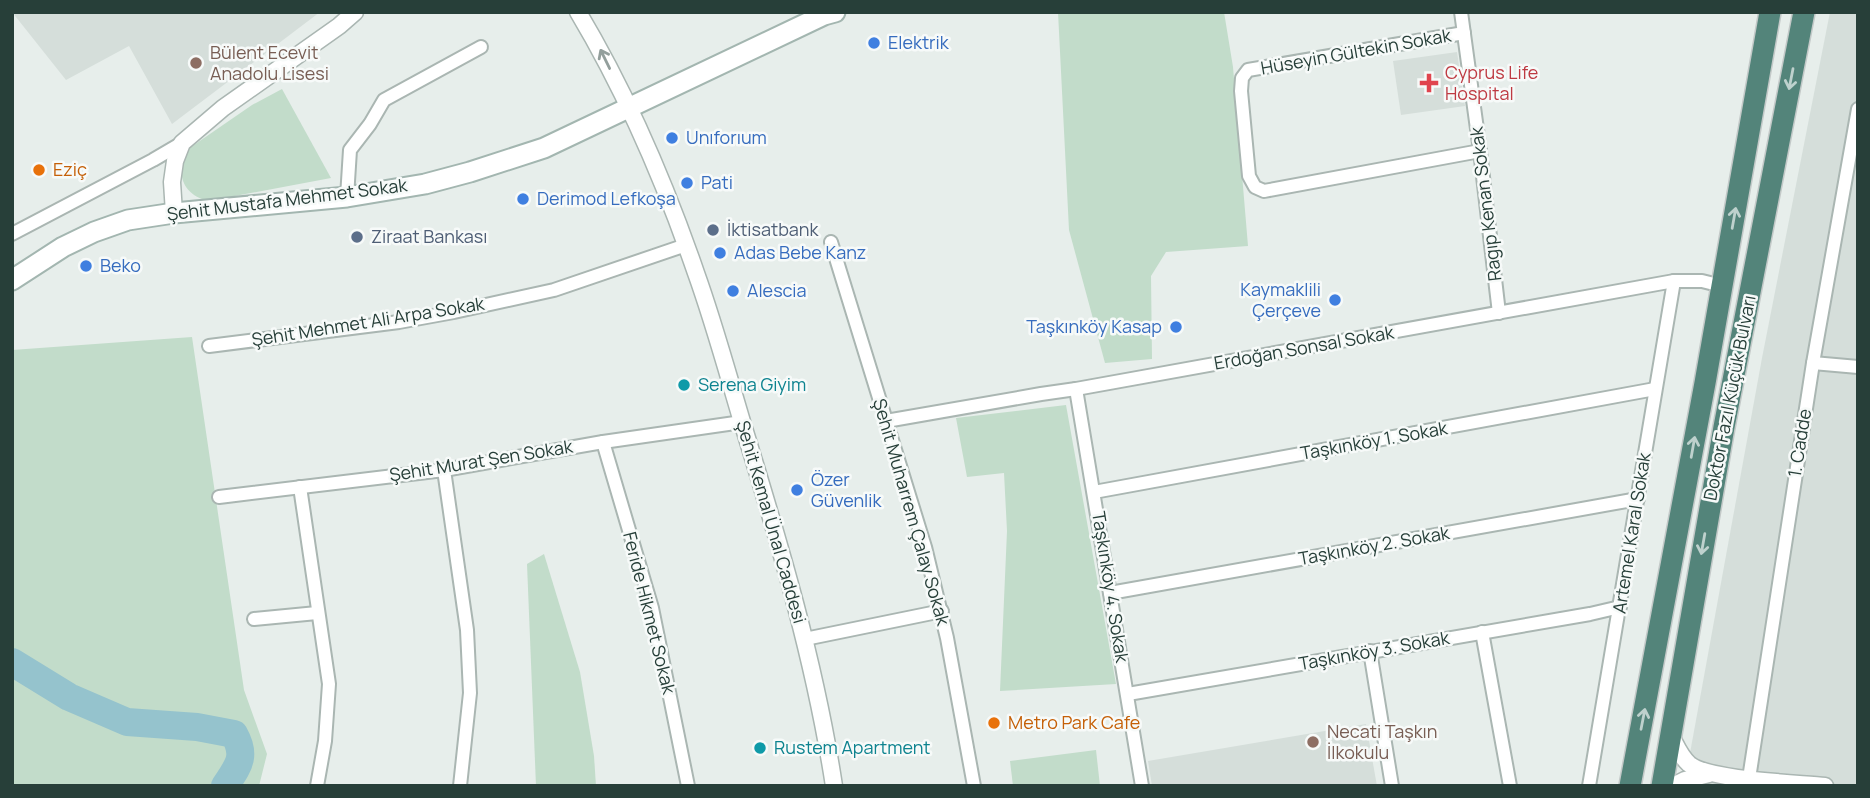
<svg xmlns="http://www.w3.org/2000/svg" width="1870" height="798" viewBox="0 0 1870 798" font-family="Manrope,sans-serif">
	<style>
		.built { fill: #d5deda }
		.green { fill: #c2dcca }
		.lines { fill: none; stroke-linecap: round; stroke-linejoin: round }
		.river { stroke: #95c3cd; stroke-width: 28 }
		.minor-casing { stroke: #aab6b2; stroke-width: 16 }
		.tertiary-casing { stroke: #aab6b2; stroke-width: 19 }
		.secondary-casing { stroke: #a3b6b0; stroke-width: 23 }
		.trunk-casing { stroke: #c3c9c8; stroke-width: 24 }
		.minor { stroke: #fff; stroke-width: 12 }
		.tertiary { stroke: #fff; stroke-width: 16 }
		.secondary { stroke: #fff; stroke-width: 19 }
		.trunk { stroke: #53847a; stroke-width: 21 }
		.oneway { stroke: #939f9c }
		.oneway2 { stroke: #bed1cd }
		.shop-dot { fill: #3f7fe0; stroke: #f7faf9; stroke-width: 2.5 }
		.education-dot { fill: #8d6e63; stroke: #f7faf9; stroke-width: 2.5 }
		.health-dot { fill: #e0444e; stroke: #f7faf9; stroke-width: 2.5 }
		.food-dot { fill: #e8710a; stroke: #f7faf9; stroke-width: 2.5 }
		.service-dot { fill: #5c6f8a; stroke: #f7faf9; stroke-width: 2.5 }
		.culture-dot { fill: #0f9aa8; stroke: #f7faf9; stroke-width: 2.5 }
		.labels { text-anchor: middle; stroke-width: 5; stroke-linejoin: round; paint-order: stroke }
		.shop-label { font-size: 18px; fill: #366cbe; stroke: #f7faf9; text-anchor: start }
		.street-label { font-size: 18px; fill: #273f39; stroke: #f7faf9 }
		.education-label { font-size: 18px; fill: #785e54; stroke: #f7faf9; text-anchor: start }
		.health-label { font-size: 18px; fill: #be3a42; stroke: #f7faf9; text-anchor: start }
		.food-label { font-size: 18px; fill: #c56008; stroke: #f7faf9; text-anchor: start }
		.service-label { font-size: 18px; fill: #4e5e75; stroke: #f7faf9; text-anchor: start }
		.culture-label { font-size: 18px; fill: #0d838f; stroke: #f7faf9; text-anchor: start }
	</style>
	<rect width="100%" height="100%" fill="#e7eeeb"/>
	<!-- built -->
	<g class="built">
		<path d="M12 12H320L172 124 129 46 66 80Z"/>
		<path d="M1830 12H1858V786H1684L1762 358Z"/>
		<path d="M1457 52 1465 106 1401 115 1393 61Z"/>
		<path d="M1366 724 1377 786H1152L1148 761Z"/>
	</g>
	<!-- green -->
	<g class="green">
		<path d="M1058 12H1224L1233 67 1248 246 1166 252 1151 276 1152 359 1105 363 1069 230Z"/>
		<path d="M282 89 331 178 208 201C180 194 174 169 191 147L252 105Z"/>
		<path d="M192 337 244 690 267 754 259 786H12V350Z"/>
		<path d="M1066 405 1116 684 1000 691 1007 531 1004 473 967 477 956 418Z"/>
		<path d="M544 554 580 672 594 756 596 786H536L527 564Z"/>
		<path d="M1096 750 1100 786H1013L1010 761Z"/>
	</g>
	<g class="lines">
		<!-- river -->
		<path class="river" d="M12 662 69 697 127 722 197 727 234 734C247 757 238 766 225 786"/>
		<!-- minor casing -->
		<g class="minor-casing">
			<g id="minor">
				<path d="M1461 12 1480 151 1499 313"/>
				<path d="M1464 33 1248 70 1242 78 1241 91 1249 176 1255 187 1264 191 1480 151"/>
				<path d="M347 197 350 150 370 124 384 100 481 47"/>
				<path d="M12 234 153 160 182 143"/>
				<path d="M831 242 925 547 947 638 974 786"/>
				<path d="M209 346 399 322 454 312 554 290 686 245"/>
				<path d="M1813 363 1858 367"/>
				<path d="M1076 389 1142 786"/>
				<path d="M886 421 1041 394 1076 389 1674 281H1702L1722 286"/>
				<path d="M603 442 652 608 688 786"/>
				<path d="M444 470 467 630 470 693 460 786"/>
				<path d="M300 487 329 684 325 741 317 786"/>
				<path d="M1094 492 1655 389"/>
				<path d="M219 497 444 470 603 442 742 422"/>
				<path d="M1110 593 1638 499"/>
				<path d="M254 619 317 613"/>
				<path d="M1482 632 1510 786"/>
				<path d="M805 639 942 611"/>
				<path d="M1370 651 1392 786"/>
				<path d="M1128 694 1590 614 1620 607"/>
				<path d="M1748 785 1813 363 1858 109"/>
				<path d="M1589 786 1674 281"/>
			</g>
		</g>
		<!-- tertiary casing -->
		<g class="tertiary-casing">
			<g id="tertiary">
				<path d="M578 12C627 94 665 183 696 273 714 323 728 375 743 425 780 545 815 662 834 786"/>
				<path d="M174 213 172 182 175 161 182 143 223 108 339 26 355 12"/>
				<path d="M1671 736C1676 745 1680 756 1689 764 1708 780 1796 783 1825 786"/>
				<path d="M1673 786 1685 780 1709 774"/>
			</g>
		</g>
		<!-- secondary casing -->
		<g class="secondary-casing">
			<path id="secondary" d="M12 280 63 247 94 232 128 220 174 213 347 197 425 184 470 172 544 148 824 15 835 12"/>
		</g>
		<!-- trunk casing -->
		<g class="trunk-casing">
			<g id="trunk">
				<path d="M1630 786 1705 383 1770 12"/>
				<path d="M1662 786 1724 427 1804 12"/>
			</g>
		</g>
		<!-- minor -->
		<use href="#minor" class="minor"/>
		<!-- tertiary -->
		<use href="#tertiary" class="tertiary"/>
		<!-- secondary -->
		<use href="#secondary" class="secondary"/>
		<!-- trunk -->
		<use href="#trunk" class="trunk"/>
	</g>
	<!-- one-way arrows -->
	<defs><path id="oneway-shaft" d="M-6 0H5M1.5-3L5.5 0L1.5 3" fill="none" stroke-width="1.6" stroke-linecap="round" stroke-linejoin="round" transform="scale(1.75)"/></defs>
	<use class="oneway" href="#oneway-shaft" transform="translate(605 59) rotate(-116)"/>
	<g class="oneway2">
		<use href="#oneway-shaft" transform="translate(1791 79) rotate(101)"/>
		<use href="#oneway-shaft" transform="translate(1734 218) rotate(-80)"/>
		<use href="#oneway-shaft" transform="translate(1693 447) rotate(-80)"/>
		<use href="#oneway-shaft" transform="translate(1703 544) rotate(100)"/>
		<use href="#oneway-shaft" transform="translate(1643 719) rotate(-79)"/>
	</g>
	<!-- markers -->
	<g class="shop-dot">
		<circle cx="874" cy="43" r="7"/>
		<circle cx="672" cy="138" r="7"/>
		<circle cx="687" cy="183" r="7"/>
		<circle cx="523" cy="199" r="7"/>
		<circle cx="720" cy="253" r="7"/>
		<circle cx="86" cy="266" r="7"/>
		<circle cx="733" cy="291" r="7"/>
		<circle cx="1335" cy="300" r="7"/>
		<circle cx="1176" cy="327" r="7"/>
		<circle cx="797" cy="490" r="7"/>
	</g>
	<g class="education-dot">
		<circle cx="196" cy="63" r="7"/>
		<circle cx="1313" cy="742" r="7"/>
	</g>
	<path class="health-dot" d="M1425.5 72.5h7v7h7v7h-7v7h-7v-7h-7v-7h7z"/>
	<g class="food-dot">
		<circle cx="39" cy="170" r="7"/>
		<circle cx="994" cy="723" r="7"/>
	</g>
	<g class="service-dot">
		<circle cx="713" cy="230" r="7"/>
		<circle cx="357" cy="237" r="7"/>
	</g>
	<g class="culture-dot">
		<circle cx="684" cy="385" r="7"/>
		<circle cx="760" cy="748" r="7"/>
	</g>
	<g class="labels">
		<!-- shop labels -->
		<g class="shop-label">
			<text x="888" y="49">Elektrik</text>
			<text x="686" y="144">Unıforıum</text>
			<text x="701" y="189">Pati</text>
			<text x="537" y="205">Derimod Lefkoşa</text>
			<text x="734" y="259">Adas Bebe Kanz</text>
			<text x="100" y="272">Beko</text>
			<text x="1321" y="296" text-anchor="end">Kaymaklili<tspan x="1321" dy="21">Çerçeve</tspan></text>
			<text x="747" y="297">Alescia</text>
			<text x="1162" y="333" text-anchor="end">Taşkınköy Kasap</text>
			<text x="811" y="486">Özer<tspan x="811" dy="21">Güvenlik</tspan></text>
		</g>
		<!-- street labels -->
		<g class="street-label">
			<text transform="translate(1356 52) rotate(-10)" y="6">Hüseyin Gültekin Sokak</text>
			<text transform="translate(287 200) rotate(-7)" y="6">Şehit Mustafa Mehmet Sokak</text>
			<text transform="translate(1486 204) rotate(-97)" y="6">Ragıp Kenan Sokak</text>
			<text transform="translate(368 322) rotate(-9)" y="6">Şehit Mehmet Ali Arpa Sokak</text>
			<text transform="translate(1304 348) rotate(-10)" y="6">Erdoğan Sonsal Sokak</text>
			<text transform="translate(1730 398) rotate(-79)" y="6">Doktor Fazıl Küçük Bulvarı</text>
			<text transform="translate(1374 441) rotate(-10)" y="6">Taşkınköy 1. Sokak</text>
			<text transform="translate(1800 443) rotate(-81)" y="6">1. Cadde</text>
			<text transform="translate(481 461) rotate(-9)" y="6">Şehit Murat Şen Sokak</text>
			<text transform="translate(911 512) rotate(74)" y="6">Şehit Muharrem Çalay Sokak</text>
			<text transform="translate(771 522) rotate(74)" y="6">Şehit Kemal Ünal Caddesi</text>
			<text transform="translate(1632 533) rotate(-81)" y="6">Artemel Karal Sokak</text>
			<text transform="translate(1374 546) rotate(-10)" y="6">Taşkınköy 2. Sokak</text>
			<text transform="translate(1110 587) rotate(81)" y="6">Taşkınköy 4. Sokak</text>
			<text transform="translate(649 613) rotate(76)" y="6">Feride Hikmet Sokak</text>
			<text transform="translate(1374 651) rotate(-10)" y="6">Taşkınköy 3. Sokak</text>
		</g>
		<!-- education labels -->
		<g class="education-label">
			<text x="210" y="59">Bülent Ecevit<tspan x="210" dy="21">Anadolu Lisesi</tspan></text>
			<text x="1327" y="738">Necati Taşkın<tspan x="1327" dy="21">İlkokulu</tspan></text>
		</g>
		<!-- health labels -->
		<g class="health-label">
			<text x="1445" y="79">Cyprus Life<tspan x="1445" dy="21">Hospital</tspan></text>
		</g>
		<!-- food labels -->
		<g class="food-label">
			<text x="53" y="176">Eziç</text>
			<text x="1008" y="729">Metro Park Cafe</text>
		</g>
		<!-- service labels -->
		<g class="service-label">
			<text x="727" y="236">İktisatbank</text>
			<text x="371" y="243">Ziraat Bankası</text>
		</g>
		<!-- culture labels -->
		<g class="culture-label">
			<text x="698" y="391">Serena Giyim</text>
			<text x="774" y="754">Rustem Apartment</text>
		</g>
	</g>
	<!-- border -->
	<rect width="1870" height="798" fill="none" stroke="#273f39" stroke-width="28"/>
</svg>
